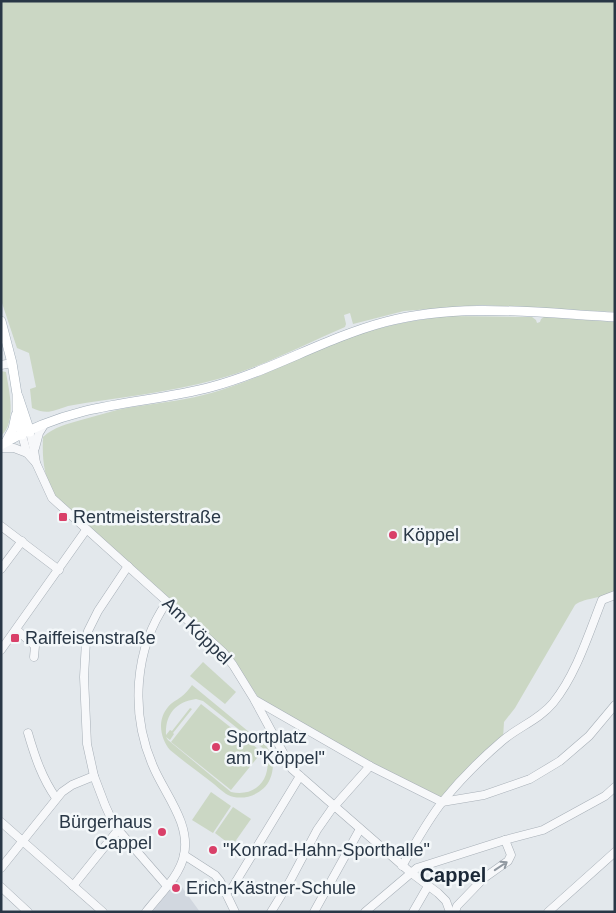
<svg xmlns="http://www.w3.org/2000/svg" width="616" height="913" viewBox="0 0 616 913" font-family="Arial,sans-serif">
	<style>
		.built { fill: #d1d7df }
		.green { fill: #cbd7c4; fill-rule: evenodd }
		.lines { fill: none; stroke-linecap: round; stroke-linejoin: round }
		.minor-casing { stroke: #a7afb7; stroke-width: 9 }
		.major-casing { stroke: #a2aeb9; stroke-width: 10 }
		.minor { stroke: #f7f8fa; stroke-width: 8 }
		.major { stroke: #fff; stroke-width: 9 }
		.oneway { stroke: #9098a0 }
		.poi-dot { fill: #d94069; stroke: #f3f7f9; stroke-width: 2 }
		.labels { text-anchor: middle; stroke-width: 5; stroke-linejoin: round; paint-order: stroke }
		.poi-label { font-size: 18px; fill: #293746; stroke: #f3f7f9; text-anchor: start }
		.street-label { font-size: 18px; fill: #293746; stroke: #f3f7f9 }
		.quarter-label { font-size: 20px; font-weight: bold; fill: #1b2837; stroke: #f3f7f9 }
	</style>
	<rect width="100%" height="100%" fill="#e3e8ec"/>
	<!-- built -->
	<path class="built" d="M176 879 200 912H151L163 897Z"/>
	<!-- green -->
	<g class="green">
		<path d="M1 1H615V312L482 305 404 311 353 324 350 313 344 315 346 324 345 327C303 345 262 367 218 379 169 393 118 397 68 406 52 411 48 415 32 408L30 389 36 387 29 353 17 348 1 300Z"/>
		<path d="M448 316 532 317 536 320 537 323 540 322 541 319 544 317 615 322V593C604 597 581 599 575 605L515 708 504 722 503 738 443 798H439L371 764 267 704 258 697 236 663 53 495C44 474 42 460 43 437 54 427 67 424 81 420 93 417 105 413 117 410 140 405 163 403 185 399 243 389 294 358 349 338 381 326 414 320 448 316Z"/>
		<path d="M1 371 6 372C9 391 17 422 1 436Z"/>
		<path d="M203 662 236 692 225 704 190 676Z"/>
		<path d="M192 685 266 746C273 755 275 768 270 779 264 794 243 802 228 795 222 792 216 785 210 781 197 771 183 761 170 750 160 738 157 720 168 707 172 702 177 700 181 697 185 694 189 689 192 685ZM196 699 203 701 265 750C274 774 259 798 231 792L168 740 166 737 170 740 174 734 173 733 192 709 190 708 172 731 170 730 166 735C165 715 175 702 196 699Z"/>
		<path d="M201 704 262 752 231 790 171 742Z"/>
		<path d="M211 792 231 806 213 833 192 820Z"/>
		<path d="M233 807 251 819 232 846 215 833Z"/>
	</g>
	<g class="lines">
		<!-- minor casing -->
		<g class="minor-casing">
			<g id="minor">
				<path d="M1 365 12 363"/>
				<path d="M30 432 34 450 36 463"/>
				<path d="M22 435 27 453 36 463 52 498 223 652 233 665 254 699 292 769 410 872 438 893 446 901 450 912"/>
				<path d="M1 448H14L27 453"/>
				<path d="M35 448 39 433 44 425"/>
				<path d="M1 526 59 570"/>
				<path d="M128 566 98 611 88 631 86 641 84 677 87 744 94 776 105 805 114 825 167 886"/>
				<path d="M1 569 22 541"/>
				<path d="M17 630 35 646 34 657"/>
				<path d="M1 650 86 530"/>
				<path d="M255 700 370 766 442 802 484 795 530 779 560 761 589 736 615 705"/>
				<path d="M28 733C35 757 42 778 56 798"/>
				<path d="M1 822 103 912"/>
				<path d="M184 855 215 875 220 881 235 912"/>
				<path d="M402 866C415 844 427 821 443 801 460 780 481 759 502 741 518 727 539 720 553 703 576 675 589 633 602 600L615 595"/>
				<path d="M1 868 62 792 72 785 94 776"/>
				<path d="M73 886 118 830"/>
				<path d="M1 887 28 912"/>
				<path d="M226 892 232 888 300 776"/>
				<path d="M146 912C159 895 180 876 184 855 191 823 164 793 153 766 130 713 134 649 167 602"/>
				<path d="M271 912 290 881 317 830 331 810 370 766"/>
				<path d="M314 912 360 829"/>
				<path d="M365 912 417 868 505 840 543 830 605 796 615 787"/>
				<path d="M413 912 428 886"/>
				<path d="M455 912 457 906 484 878 508 861 511 855 505 840"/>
				<path d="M548 912 615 852"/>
			</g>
		</g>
		<!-- major casing -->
		<g class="major-casing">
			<g id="major">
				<path d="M1 321 12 363 17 394V410L22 435"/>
				<path d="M18 396 30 432"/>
				<path d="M6 442 13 429 16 415"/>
				<path d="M1 445C26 430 57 418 85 411 127 401 170 398 211 387 271 371 325 338 385 322 459 302 539 313 615 317"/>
			</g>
		</g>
		<!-- minor -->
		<use href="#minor" class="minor"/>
		<!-- major -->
		<use href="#major" class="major"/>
	</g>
	<!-- one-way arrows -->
	<defs><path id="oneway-shaft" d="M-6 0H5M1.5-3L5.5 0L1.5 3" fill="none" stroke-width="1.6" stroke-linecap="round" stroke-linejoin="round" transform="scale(1.25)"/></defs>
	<use class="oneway" href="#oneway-shaft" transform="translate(501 866) rotate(-34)"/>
	<!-- markers -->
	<g class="poi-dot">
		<rect x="58" y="512" width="10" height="10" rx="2.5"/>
		<circle cx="393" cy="535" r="5"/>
		<rect x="10" y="633" width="10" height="10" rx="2.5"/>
		<circle cx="216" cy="747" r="5"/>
		<circle cx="162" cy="832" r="5"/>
		<circle cx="213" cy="850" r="5"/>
		<circle cx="176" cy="888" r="5"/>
	</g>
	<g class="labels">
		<!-- poi labels -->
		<g class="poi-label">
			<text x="73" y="523">Rentmeisterstraße</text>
			<text x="403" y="541">Köppel</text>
			<text x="25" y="644">Raiffeisenstraße</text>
			<text x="226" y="743">Sportplatz<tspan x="226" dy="21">am "Köppel"</tspan></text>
			<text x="152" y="828" text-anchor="end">Bürgerhaus<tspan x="152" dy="21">Cappel</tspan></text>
			<text x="223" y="856">"Konrad-Hahn-Sporthalle"</text>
			<text x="186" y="894">Erich-Kästner-Schule</text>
		</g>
		<!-- street labels -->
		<g class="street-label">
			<text transform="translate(197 631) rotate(44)" y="6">Am Köppel</text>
		</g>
		<!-- quarter labels -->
		<g class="quarter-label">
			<text x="453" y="882">Cappel</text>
		</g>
	</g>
	<!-- border -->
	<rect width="616" height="913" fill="none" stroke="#293746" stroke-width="5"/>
</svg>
